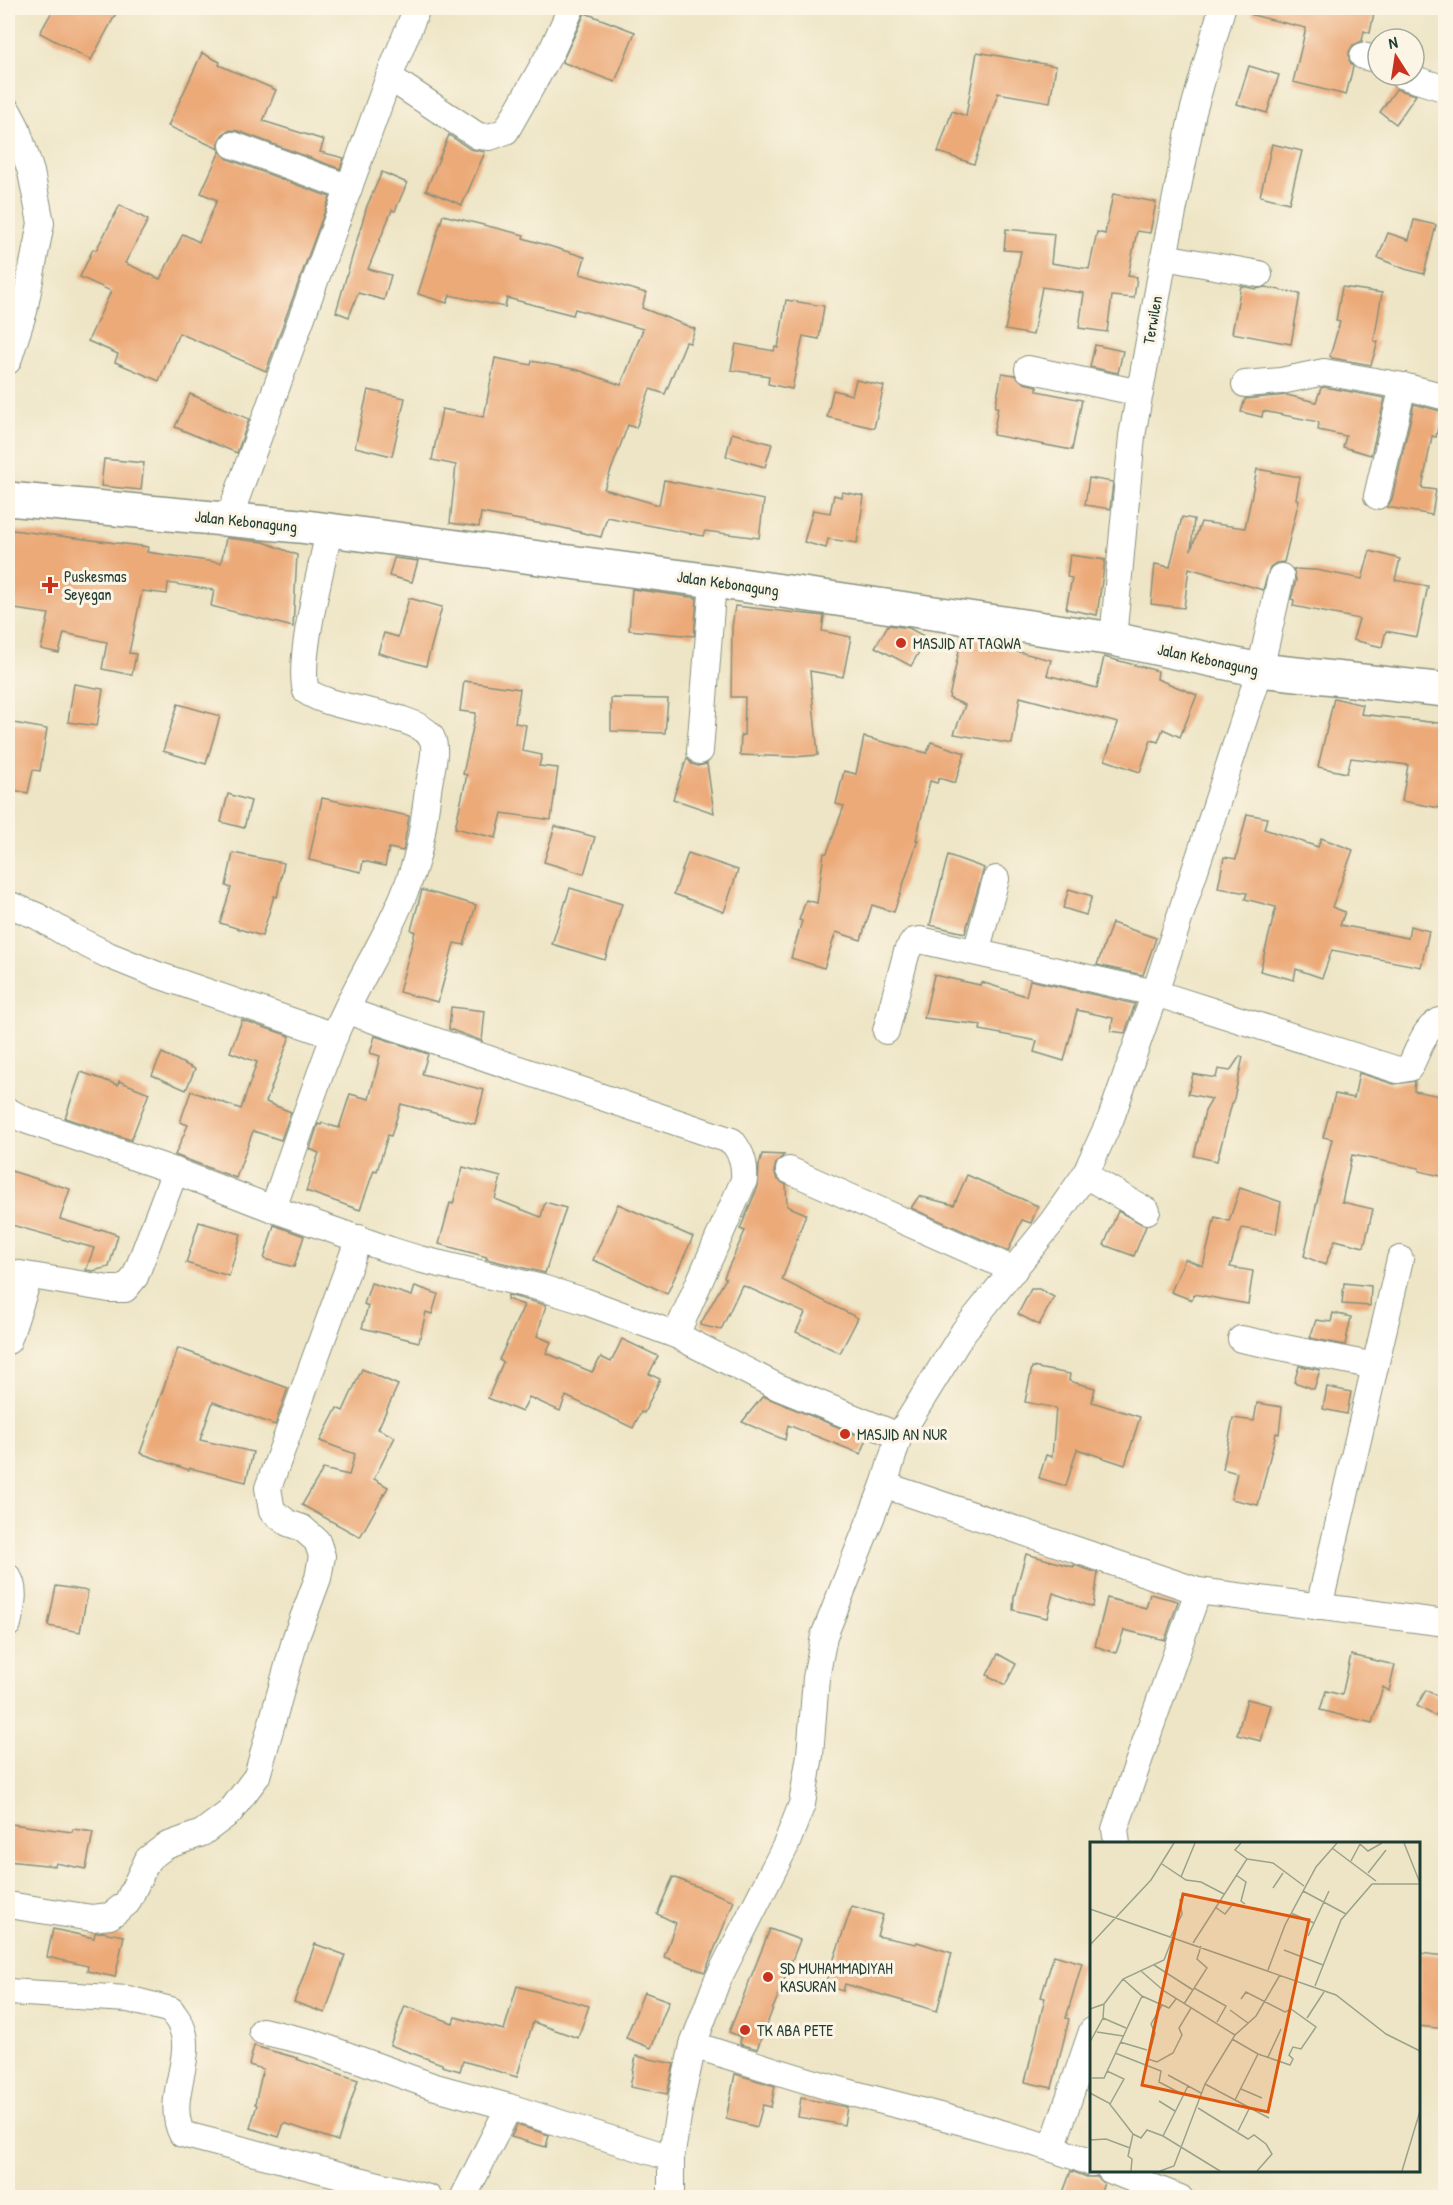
<svg xmlns="http://www.w3.org/2000/svg" width="1453" height="2205" viewBox="0 0 1453 2205" font-family="'Patrick Hand',sans-serif">
	<style>
		.building { fill: #ecaa79 }
		.lines { fill: none; stroke-linecap: round; stroke-linejoin: round }
		.minor-casing { stroke: #86917d; stroke-width: 28 }
		.major-casing { stroke: #86917d; stroke-width: 36 }
		.minor { stroke: #fff; stroke-width: 26 }
		.major { stroke: #fff; stroke-width: 33 }
		.poi-dot { fill: #c8321e; stroke: #fcf5e5; stroke-width: 2 }
		.labels { text-anchor: middle; stroke-width: 6; stroke-linejoin: round; paint-order: stroke }
		.street-label { font-size: 16px; fill: #1f3d34; stroke: #fcf5e5 }
		.poi-label { font-size: 16px; fill: #1f3d34; stroke: #fcf5e5; text-anchor: start }
		.inset-road { fill: none; stroke: #9ba28c; stroke-width: 1.5 }
		.view { fill: #de580e; fill-opacity: 0.15; stroke: #de580e; stroke-width: 3 }
		.inset-edge { fill: none; stroke: #1f3d34; stroke-width: 3 }
	</style>
	<rect width="100%" height="100%" fill="#fcf5e5"/>
	<filter id="ink" filterUnits="userSpaceOnUse"><feTurbulence type="fractalNoise" baseFrequency=".0167" numOctaves="2"/><feDisplacementMap in="SourceGraphic" scale="12" xChannelSelector="R" yChannelSelector="G"/><feConvolveMatrix kernelMatrix="1 2 1 2 8 2 1 2 1" color-interpolation-filters="sRGB"/></filter>
	<filter id="wash" filterUnits="userSpaceOnUse"><feTurbulence type="fractalNoise" baseFrequency=".008" numOctaves="4" result="noise"/><feDisplacementMap in="SourceGraphic" scale="24" xChannelSelector="R" yChannelSelector="G"/><feGaussianBlur stdDeviation="1.35" result="paint"/><feColorMatrix in="noise" values="0 0 0 0 0 0 0 0 0 0 0 0 0 0 0 0 0 1.4 0 .05"/><feComposite in="paint" operator="in"/></filter>
	<g filter="url(#wash)">
		<rect width="100%" height="100%" fill="#eee5c6"/>
		<g id="blocks">
			<!-- building -->
			<g class="building">
				<path d="M54 8H119L91 60 40 33Z"/>
				<path d="M1253 8H1375L1370 33 1364 31 1362 41 1353 45 1349 52V60L1353 67 1346 95 1293 82 1306 28 1252 15Z"/>
				<path d="M585 13 635 32 615 82 562 62Z"/>
				<path d="M977 52 1056 66 1050 102 998 93 974 164 938 152 952 111 966 116Z"/>
				<path d="M202 53 220 62 219 65 276 90 263 121 324 140 320 152 344 158 340 169 238 131 230 130 223 134 219 140V149L168 126Z"/>
				<path d="M1249 66 1279 75 1267 113 1237 104Z"/>
				<path d="M1396 89 1416 95 1396 124 1380 112Z"/>
				<path d="M449 135 470 149 485 152 462 205 426 190Z"/>
				<path d="M1272 144 1302 151 1289 203 1260 196Z"/>
				<path d="M220 151 228 159 330 197 266 371 179 333 159 381 115 362 118 354 88 341 111 291 80 277 93 249 96 250 120 205 148 220 125 263 160 279 183 234 199 242 217 200 201 193Z"/>
				<path d="M382 172 407 183 395 211 392 210 368 269 391 275 384 300 358 293 349 317 336 312 367 206Z"/>
				<path d="M1113 194 1156 202 1150 233 1137 231 1128 276 1137 277 1134 298 1112 296 1107 332 1079 328 1084 293 1042 287 1033 335 1005 330 1021 251 1004 250 1006 229 1054 234 1051 263 1089 269 1097 232 1105 234Z"/>
				<path d="M443 215 524 235 523 238 585 257 580 274 646 293 642 308 695 329 690 343 686 342 665 394 650 389 636 428 628 425 604 489 659 505 664 480 764 500 759 538 705 531 703 536 607 517 601 537 559 527 481 513 479 527 450 523 456 465 432 460 442 409 484 417 495 358 531 365 532 361 578 370 621 385 643 329 575 309 573 315 507 298 505 307 450 295 447 303 418 294Z"/>
				<path d="M1414 220 1436 225 1424 274 1405 269 1378 258 1388 233 1409 240Z"/>
				<path d="M1241 286 1256 289 1265 287 1300 294 1291 344 1232 333Z"/>
				<path d="M1342 287 1382 293 1374 341 1378 342 1371 365 1332 358 1330 356 1340 322 1336 321Z"/>
				<path d="M786 300 824 306 819 339 803 336 792 389 768 384 769 376 731 370 736 344 774 351 775 347 778 348Z"/>
				<path d="M1095 345 1123 351 1118 373 1090 367Z"/>
				<path d="M1002 373 1015 375 1024 383 1037 386V391L1082 400 1072 450 993 435 998 407H995Z"/>
				<path d="M856 380 884 386 874 428 827 417 833 390 852 395Z"/>
				<path d="M1324 387 1385 398 1371 455 1343 447 1346 436 1318 430 1319 422 1263 411 1262 417 1241 412 1245 399 1287 395 1316 402 1321 388Z"/>
				<path d="M368 390 405 398 392 456 355 447Z"/>
				<path d="M190 394 249 419 237 453 175 427Z"/>
				<path d="M1414 404 1441 411 1436 437 1432 436 1422 488 1436 490 1432 515 1387 507 1392 499Z"/>
				<path d="M732 433 772 444 765 467 726 456Z"/>
				<path d="M104 459 144 463 141 490 101 486Z"/>
				<path d="M1257 469 1300 477 1296 499 1299 500 1284 562 1276 563 1270 567 1263 590 1189 568 1184 608 1151 604 1155 564 1170 567 1182 517 1194 519 1191 550 1201 522 1245 528Z"/>
				<path d="M1089 478 1113 482 1110 509 1085 505Z"/>
				<path d="M842 492 864 496 857 543 828 539 826 548 804 542 813 510 830 513 834 495 841 497Z"/>
				<path d="M12 530 148 547 147 552 221 563 226 538 264 542 297 555 293 627 211 606 214 590 168 583 167 594 142 591 129 653 136 654 132 675 102 669 107 642 64 633 59 653 41 649 49 614 8 608V562Z"/>
				<path d="M1370 551 1400 559 1395 580 1428 586 1417 637 1386 631 1382 647 1353 640 1359 619 1293 606 1294 600 1291 599 1296 580 1293 569 1316 570 1362 579Z"/>
				<path d="M1070 555 1105 560 1097 615 1066 609 1072 578 1067 577Z"/>
				<path d="M394 558 418 561 412 582 389 576Z"/>
				<path d="M632 589 697 598 694 636 629 630Z"/>
				<path d="M409 598 442 607 426 666 378 653 384 633 398 637Z"/>
				<path d="M735 606 824 616 822 631 851 637 843 677 810 671 818 755 794 757 740 755 741 735H744L745 697H731L732 628Z"/>
				<path d="M888 625 909 628 927 638 911 666 875 647Z"/>
				<path d="M962 636 1008 644 1007 649 1051 660 1047 675 1097 688 1104 657 1158 671 1157 679 1197 695 1180 737 1163 729 1158 742 1151 740 1140 772 1105 760 1118 723 1020 697 1012 744 954 734 965 705 949 698Z"/>
				<path d="M464 681 520 689 515 723 526 725 522 751 542 755 539 766 558 768 551 820 502 813 496 838 455 828 467 775 463 774 476 713 460 711Z"/>
				<path d="M74 684 103 689 97 726 68 722Z"/>
				<path d="M611 698 668 699 665 733 611 731Z"/>
				<path d="M1334 698 1363 705 1361 714 1446 724V744L1440 781 1444 782 1440 808 1402 801 1408 765 1351 758 1347 773 1318 767Z"/>
				<path d="M178 704 220 716 206 764 163 751Z"/>
				<path d="M8 722 47 729 40 771 33 770 28 793 8 789Z"/>
				<path d="M864 737 927 753 931 742 965 753 955 783 939 778 937 783 930 781 916 840H918L894 912 872 905 861 940 836 932 824 968 791 958 802 921 799 920 806 900 817 903 824 853H827L844 806 836 804 844 771 856 774Z"/>
				<path d="M687 758 692 764 698 766 707 764 714 813 673 799Z"/>
				<path d="M228 794 251 801 244 828 221 822Z"/>
				<path d="M322 798 409 816 403 851 389 848 385 866 363 861 361 872 309 860Z"/>
				<path d="M1247 814 1267 818 1264 829 1318 847 1321 838 1353 850 1332 907 1345 912 1340 925 1408 938 1410 926 1429 931 1421 967 1332 950 1322 978 1296 969 1294 980 1260 971 1276 907 1245 899 1247 893 1218 888 1224 857 1236 859Z"/>
				<path d="M555 826 595 837 584 874 544 862Z"/>
				<path d="M233 853 284 863 277 897 274 896 262 936 220 923 231 888 226 886Z"/>
				<path d="M688 853 738 870 724 912 674 894Z"/>
				<path d="M948 855 984 868 965 933 930 925Z"/>
				<path d="M570 888 622 904 605 960 552 944Z"/>
				<path d="M1069 889 1092 896 1086 915 1063 908Z"/>
				<path d="M422 890 476 905 464 945 454 943 438 1002 399 992 415 932 411 930Z"/>
				<path d="M1112 923 1156 938 1143 975 1097 965Z"/>
				<path d="M934 975 980 985 981 982 1026 996 1030 980 1135 1004 1125 1033 1111 1031 1113 1018 1077 1010 1064 1061 1034 1052 1037 1041 980 1030 981 1025 924 1018Z"/>
				<path d="M451 1007 485 1011 482 1041 449 1029Z"/>
				<path d="M242 1020 290 1036 266 1102 291 1112 281 1140 253 1131 236 1178 175 1155 188 1125 180 1122 191 1091 241 1109 257 1062 230 1052Z"/>
				<path d="M375 1036 428 1054 422 1074 484 1090 475 1124 401 1104 391 1136 388 1135 377 1171 374 1170 360 1210 306 1191 319 1153 310 1149 318 1124 321 1125 322 1123 339 1128 350 1094 369 1099 380 1056 370 1053Z"/>
				<path d="M162 1053 195 1069 186 1090 152 1075Z"/>
				<path d="M1240 1056 1243 1057 1233 1103H1232L1217 1161 1194 1156 1205 1111 1212 1099 1188 1094 1193 1074 1216 1078 1218 1069 1230 1071Z"/>
				<path d="M81 1072 118 1085 119 1081 149 1093 131 1140 65 1118Z"/>
				<path d="M1359 1073 1394 1084 1415 1081 1414 1091 1446 1097V1151L1441 1176 1419 1171V1168L1352 1155 1342 1202 1373 1209 1364 1247 1335 1240 1325 1265 1304 1256 1332 1139 1323 1137 1335 1094 1354 1098Z"/>
				<path d="M762 1154 784 1155 776 1163 774 1171 777 1179 786 1185 787 1206 806 1214 782 1280 858 1318 840 1353 796 1332 805 1313 742 1285 721 1330 700 1325 726 1278 724 1277 745 1231 740 1229 758 1186 759 1165Z"/>
				<path d="M463 1167 501 1177 495 1199 541 1217 545 1202 566 1208 545 1273 486 1259 487 1257 439 1244 450 1203 453 1204Z"/>
				<path d="M8 1170 70 1189 60 1219 100 1231 101 1229 118 1235 109 1267 93 1271 86 1270 94 1248 8 1224Z"/>
				<path d="M967 1175 1038 1206 1031 1223 1022 1220 1008 1251 911 1208 919 1196 954 1205Z"/>
				<path d="M1240 1188 1281 1202 1276 1234 1242 1228 1230 1267 1253 1271 1248 1304 1194 1294 1192 1300 1171 1292 1185 1259 1203 1266 1215 1217 1229 1221Z"/>
				<path d="M618 1204 693 1237 667 1294 620 1271 593 1260Z"/>
				<path d="M1118 1211 1146 1226 1134 1256 1104 1245Z"/>
				<path d="M199 1222 241 1234 229 1276 186 1263Z"/>
				<path d="M274 1225 304 1236 294 1267 264 1259Z"/>
				<path d="M371 1283 412 1296 415 1286 438 1294 432 1314 426 1312 419 1342 362 1328 368 1306 364 1304Z"/>
				<path d="M1344 1283 1371 1286 1370 1306 1342 1304Z"/>
				<path d="M1031 1289H1039L1054 1297 1039 1325 1018 1314Z"/>
				<path d="M508 1295 546 1305 537 1336 551 1342 546 1353 592 1372 601 1357 611 1362 622 1339 658 1356 649 1374 660 1379 644 1413 641 1412 633 1428 566 1396 560 1411 529 1397 522 1412 488 1398 503 1362 499 1360 524 1305 507 1299Z"/>
				<path d="M1333 1313 1351 1317 1345 1345 1310 1338 1316 1320 1331 1322Z"/>
				<path d="M178 1348 288 1388 275 1425 213 1402 200 1440 253 1452 246 1482 190 1468 189 1470 140 1453Z"/>
				<path d="M1299 1366 1320 1370 1314 1389 1294 1382Z"/>
				<path d="M1032 1367 1070 1374 1069 1381 1095 1388 1092 1402 1140 1417 1125 1465 1077 1449 1066 1486 1039 1478 1046 1455 1052 1457 1056 1408 1025 1402Z"/>
				<path d="M362 1369 398 1385 378 1429 395 1437 374 1479 388 1487 360 1537 302 1505 323 1469 349 1475 355 1454 320 1441 337 1408 343 1411Z"/>
				<path d="M1327 1387 1351 1392 1347 1414 1323 1409Z"/>
				<path d="M763 1396 867 1439 861 1454 788 1425 785 1440 742 1422Z"/>
				<path d="M1257 1403 1282 1407 1279 1434 1276 1433 1258 1505 1231 1499 1237 1473 1223 1469 1233 1418 1254 1421Z"/>
				<path d="M1026 1554 1074 1567V1565L1098 1573 1093 1607 1053 1593 1047 1618 1013 1610 1014 1597Z"/>
				<path d="M56 1586 88 1591 80 1632 48 1626Z"/>
				<path d="M1150 1594 1178 1601 1165 1640 1124 1630 1116 1653 1095 1646 1107 1598 1146 1608Z"/>
				<path d="M998 1654 1016 1664 1005 1685 987 1675Z"/>
				<path d="M1351 1655 1395 1665 1389 1691 1383 1687 1372 1723 1320 1710 1326 1691 1342 1695Z"/>
				<path d="M1426 1690 1445 1700 1435 1716 1417 1706Z"/>
				<path d="M1247 1699 1271 1705 1261 1741 1237 1735Z"/>
				<path d="M11 1824 72 1832 73 1829 93 1832 86 1869 56 1863 55 1866 8 1861Z"/>
				<path d="M673 1877 734 1901 705 1972 664 1957 676 1923 657 1914Z"/>
				<path d="M852 1906 883 1915 877 1936 916 1944 917 1942 952 1953 937 2011 845 1984 843 1991 825 1985Z"/>
				<path d="M53 1929 94 1938 95 1933 102 1932 124 1936 115 1977 87 1971 88 1966 47 1957Z"/>
				<path d="M770 1929 800 1940 757 2049 740 2044 741 2037 729 2032Z"/>
				<path d="M315 1944 345 1955 325 2013 294 2002Z"/>
				<path d="M1419 1953 1446 1956V2029L1419 2026Z"/>
				<path d="M1054 1955 1082 1963 1066 2018 1069 2019 1052 2088 1025 2082 1045 1998 1041 1997Z"/>
				<path d="M517 1986 589 2006 578 2038 533 2022 517 2077 463 2061 460 2071 442 2066V2064L390 2045 405 2006 453 2023 455 2017 504 2030Z"/>
				<path d="M644 1992 669 2001 651 2048 626 2038Z"/>
				<path d="M254 2046 297 2058 296 2059 358 2080 338 2141 284 2123 279 2137 250 2128 257 2105 255 2104 263 2069 249 2065Z"/>
				<path d="M636 2056 674 2064 667 2094 630 2087Z"/>
				<path d="M735 2074 775 2086 771 2107 763 2105 757 2127 726 2119Z"/>
				<path d="M801 2098 847 2107 844 2125 798 2117Z"/>
				<path d="M517 2125 549 2135 546 2147 511 2137Z"/>
				<path d="M1071 2171 1087 2177H1097L1104 2183 1099 2198H1061Z"/>
			</g>
		</g>
	</g>
	<g filter="url(#ink)">
		<use href="#blocks" fill-opacity="0" stroke="#86917d" stroke-width="1.5"/>
		<g class="lines">
			<!-- minor casing -->
			<g class="minor-casing">
				<g id="minor">
					<path d="M1363 56 1378 60"/>
					<path d="M1401 75 1446 89"/>
					<path d="M389 77 478 136 490 137 506 131 553 48 571 8"/>
					<path d="M8 111 16 126 31 172 41 223 24 311 8 361"/>
					<path d="M233 145 349 188"/>
					<path d="M1164 257 1259 274"/>
					<path d="M1028 369 1140 393"/>
					<path d="M1245 384 1281 381 1324 372 1403 386 1446 397"/>
					<path d="M1377 496 1403 386"/>
					<path d="M229 518 389 77 417 8"/>
					<path d="M1113 639 1132 436 1164 257 1193 112 1222 8"/>
					<path d="M700 751 713 581"/>
					<path d="M8 904 37 916 74 938 108 955 155 974 335 1036"/>
					<path d="M976 952 996 879"/>
					<path d="M347 1011 732 1141C742 1154 745 1163 744 1180L676 1335"/>
					<path d="M886 1031 907 951 914 941 920 940 1155 993 1398 1070 1409 1068C1419 1052 1423 1024 1446 1019"/>
					<path d="M8 1111 25 1120 175 1171 273 1209 390 1250 419 1259 542 1288 584 1301 676 1335 778 1387 899 1436"/>
					<path d="M789 1170 1014 1270"/>
					<path d="M1085 1175 1147 1211"/>
					<path d="M273 1209C293 1152 312 1094 334 1037 358 977 398 923 416 860 423 836 425 809 429 784 431 770 439 746 430 735 409 711 336 712 306 691 297 658 322 567 329 531"/>
					<path d="M8 1272 109 1289H125L135 1277 175 1171"/>
					<path d="M1241 1339 1375 1366"/>
					<path d="M8 1341 29 1277"/>
					<path d="M884 1485 1198 1591 1446 1623"/>
					<path d="M8 1577C17 1590 11 1609 8 1624"/>
					<path d="M1319 1607 1400 1259"/>
					<path d="M1117 1844 1115 1829 1198 1591"/>
					<path d="M8 1905 92 1918 110 1916 127 1903 148 1859 166 1846 202 1833 230 1812 257 1776 296 1637 318 1578 322 1556 317 1541 302 1528 288 1523 272 1511 268 1488 359 1238"/>
					<path d="M8 1992 128 1999 171 2010C174 2015 179 2020 181 2026 196 2057 164 2098 182 2134L429 2198"/>
					<path d="M262 2031 313 2043 432 2086 509 2107 671 2158"/>
					<path d="M693 2045C746 2061 798 2079 851 2093 932 2114 1013 2133 1092 2163"/>
					<path d="M1052 2148 1092 2031"/>
					<path d="M1110 2170 1180 2198"/>
					<path d="M463 2198 509 2107"/>
					<path d="M671 2198V2158L680 2105 693 2045 717 1981 786 1845 802 1804 810 1755 816 1678 824 1636 884 1485 899 1436 964 1331 1052 1222 1085 1175 1111 1118 1155 993 1260 670 1281 577"/>
				</g>
			</g>
			<!-- major casing -->
			<g class="major-casing">
				<path id="major" d="M8 499 299 526 713 581 1113 639 1260 670 1446 690"/>
			</g>
			<!-- minor -->
			<use href="#minor" class="minor"/>
			<!-- major -->
			<use href="#major" class="major"/>
		</g>
	</g>
	<!-- markers -->
	<g class="poi-dot">
		<path d="M47 576h6v6h6v6h-6v6h-6v-6h-6v-6h6z"/>
		<circle cx="901" cy="643" r="6"/>
		<circle cx="845" cy="1434" r="6"/>
		<circle cx="768" cy="1977" r="6"/>
		<circle cx="745" cy="2030" r="6"/>
	</g>
	<g class="labels">
		<!-- street labels -->
		<g class="street-label">
			<text transform="translate(1152 320) rotate(-80)" y="6">Terwilen</text>
			<text transform="translate(246 521) rotate(6)" y="6">Jalan Kebonagung</text>
			<text transform="translate(728 583) rotate(8)" y="6">Jalan Kebonagung</text>
			<text transform="translate(1208 659) rotate(12)" y="6">Jalan Kebonagung</text>
		</g>
		<!-- poi labels -->
		<g class="poi-label">
			<text x="64" y="582">Puskesmas<tspan x="64" dy="18">Seyegan</tspan></text>
			<text x="913" y="649">MASJID AT TAQWA</text>
			<text x="857" y="1440">MASJID AN NUR</text>
			<text x="780" y="1974">SD MUHAMMADIYAH<tspan x="780" dy="18">KASURAN</tspan></text>
			<text x="757" y="2036">TK ABA PETE</text>
		</g>
	</g>
	<!-- overview -->
	<g transform="translate(1090 1842)">
		<rect width="330" height="330" fill="#eee5c6"/>
		<path class="inset-road" d="M314 1 330 41M270 2 278 9 292 1M242 6 286 39M157 17 183 21 214 44M261 19 270 2M72 22 96 38 111 40 134 52M278 31 296 8M146 33 156 40 151 59 155 62M91 35 105 1M183 46 193 31M213 49 256 72M125 65 135 72 142 63M0 67 246 153 296 192 330 209M201 71 224 81M81 94 92 72 90 57M218 94 239 49M103 101 157 17 145 8 151 1M0 103 61 38 84 1M194 108 233 123M64 123 103 148M178 128 195 83 226 25 247 1M51 129 74 149 145 193M33 137 52 154 79 166 86 157M225 144 251 78 282 42H330M104 146 136 164 127 180M94 162 117 126 107 117 111 104M0 167 14 162 33 137 74 118 83 95M140 168 158 181M13 176 36 186M217 176 234 150M7 190 33 194M142 197 168 212 200 223 203 217 199 213 203 205 211 207 226 185 201 167 195 170 156 150 151 157M0 200 13 176 14 162M30 200 57 208M25 211 71 229 69 240 92 252M178 215 191 187M58 217 67 220 83 211 92 193 89 186 101 166M56 224 65 191 61 182 72 163M17 229 34 237 20 262M78 233 111 251M2 236H14L52 154M115 242 179 276M151 247 172 256M0 251 19 261 43 292 38 314 42 317 41 329M145 258 168 212M69 259 85 269M108 266 158 297 164 293 176 302 182 312 167 329M148 289 159 267M43 292 51 296 57 288 73 294 130 329M73 294 98 244M0 298 16 297 40 306M70 329 84 324 115 242 145 193 166 174 190 133M312 329 330 269"/>
		<path class="view" d="M93 52 219 78 178 270 52 243Z"/>
		<rect width="330" height="330" class="inset-edge"/>
	</g>
	<!-- margin -->
	<rect width="1453" height="2205" fill="none" stroke="#fcf5e5" stroke-width="30"/>
	<!-- north arrow -->
	<g transform="translate(1396 57) rotate(348)"><circle r="28" fill="#fcf5e5" stroke="#a4ab9e" stroke-width="1.5"/>
	<path d="M0-4.5L10 22L0 15L-10 22Z" fill="#c8321e"/>
	<text y="-9" font-size="16" font-weight="bold" text-anchor="middle" fill="#1f3d34">N</text>
	</g>
</svg>
